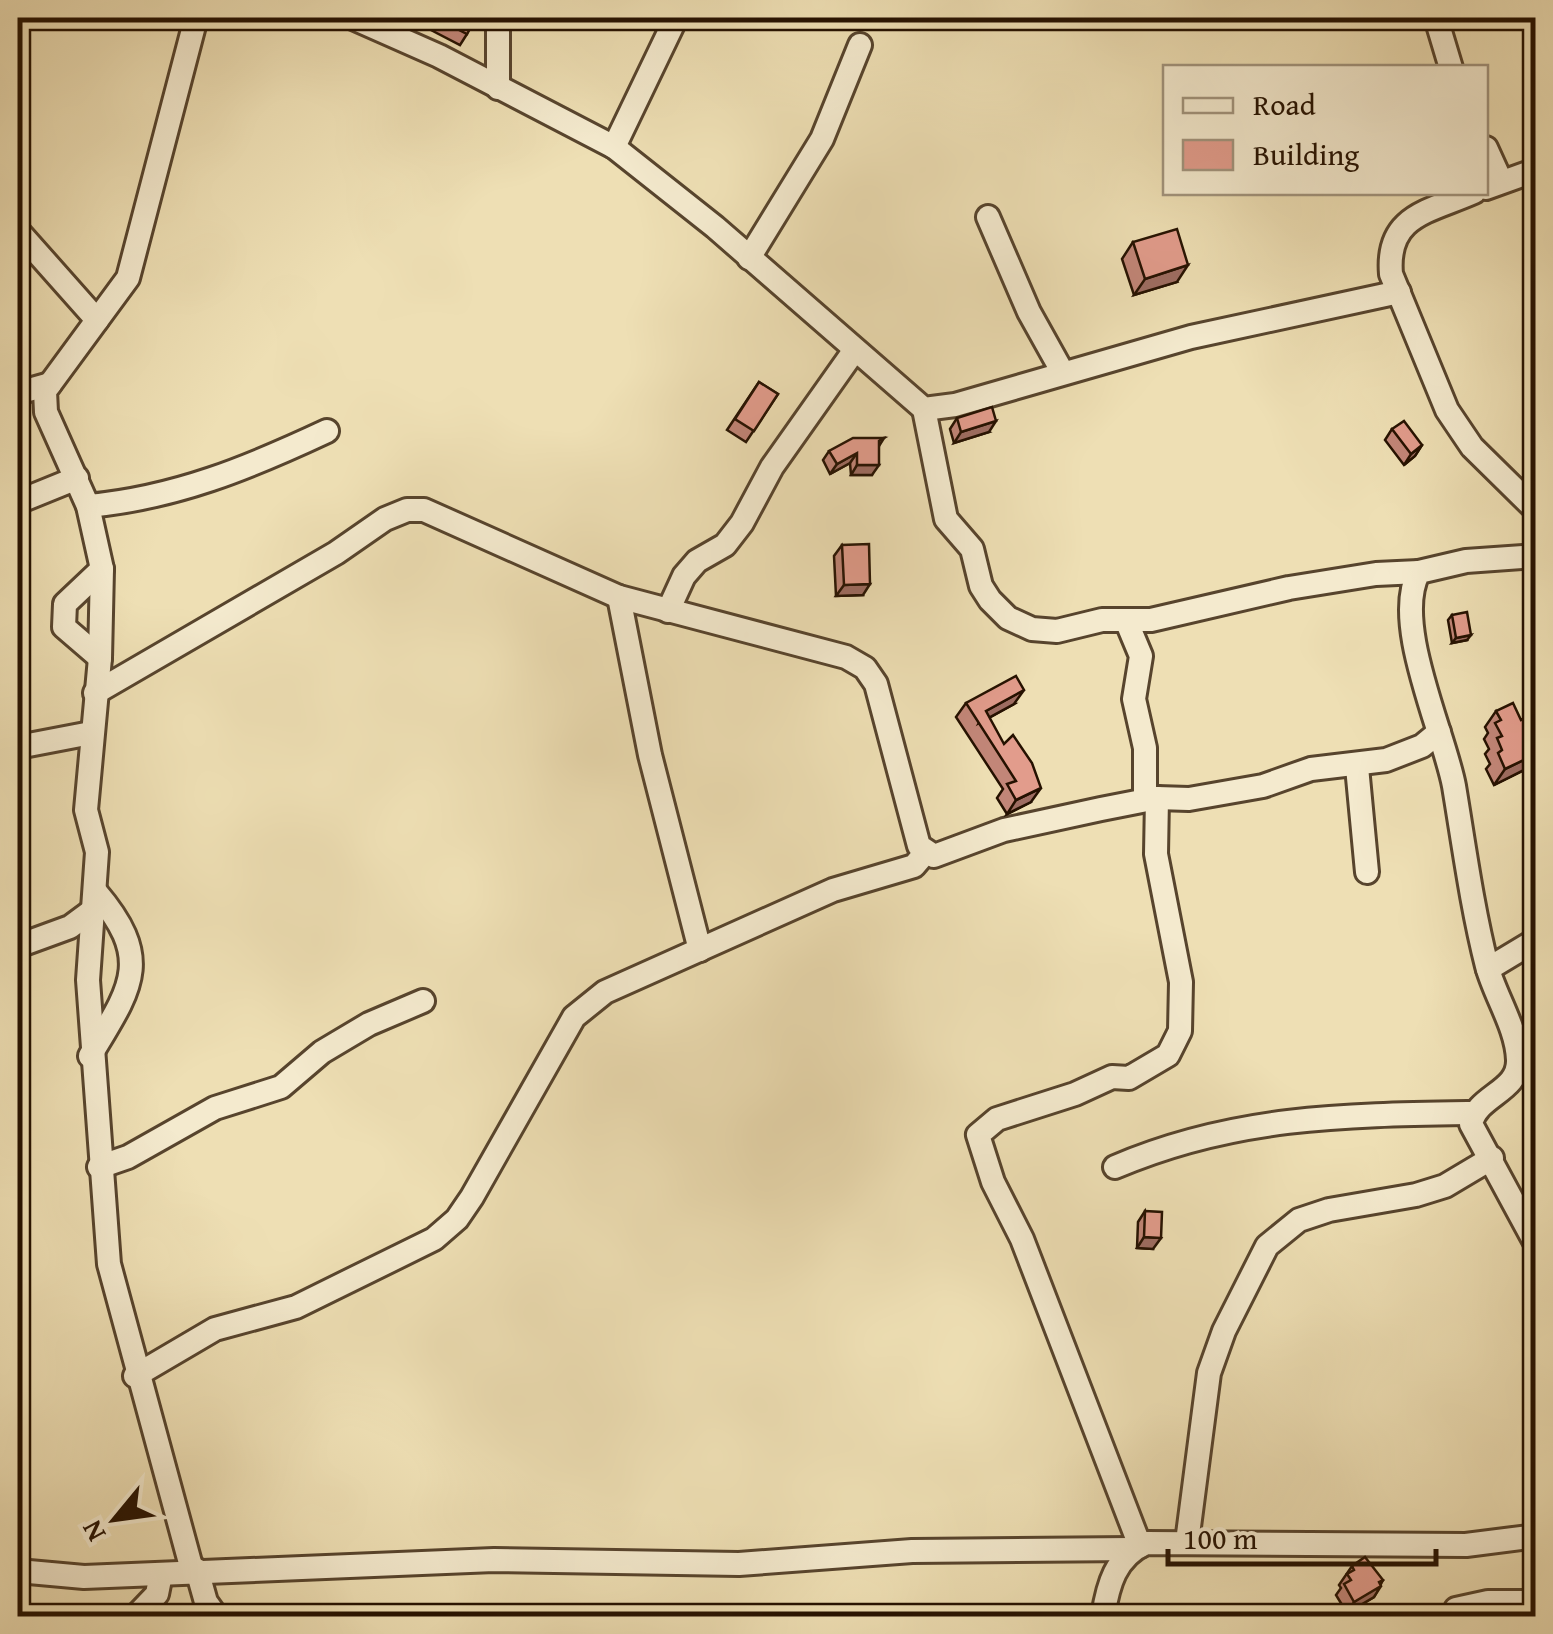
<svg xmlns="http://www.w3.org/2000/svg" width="1553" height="1634" viewBox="0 0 1553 1634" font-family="'Gentium Book Plus',serif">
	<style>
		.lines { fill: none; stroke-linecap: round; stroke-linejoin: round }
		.minor-casing { stroke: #57442d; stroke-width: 28 }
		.minor { stroke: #f4eace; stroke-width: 22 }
		.wall { fill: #c28678; stroke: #251100; stroke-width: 2.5 }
		.shaded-wall { fill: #9e6d62; stroke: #251100; stroke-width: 2.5 }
		.building { fill: #e29c8c; stroke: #251100; stroke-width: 2.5 }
	</style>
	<rect width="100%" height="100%" fill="#eedfb4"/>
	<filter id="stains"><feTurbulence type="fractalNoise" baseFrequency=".002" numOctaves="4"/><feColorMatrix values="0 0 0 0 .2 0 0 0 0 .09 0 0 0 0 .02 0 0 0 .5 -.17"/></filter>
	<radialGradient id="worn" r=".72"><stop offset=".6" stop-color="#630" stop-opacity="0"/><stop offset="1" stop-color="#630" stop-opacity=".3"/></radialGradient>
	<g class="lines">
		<!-- minor casing -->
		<g class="minor-casing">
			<g id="minor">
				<path d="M353 18 439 56 614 147 715 227 924 409 955 405 1191 337 1399 292"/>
				<path d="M1436 18 1451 68"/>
				<path d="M498 88V18"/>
				<path d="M614 147 676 18"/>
				<path d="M1486 148 1501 181"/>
				<path d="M1486 188 1536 170"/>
				<path d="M1474 192C1429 212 1386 215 1391 274L1447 410 1472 447 1536 510"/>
				<path d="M988 217 1029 312 1063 373"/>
				<path d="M18 231 97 320"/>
				<path d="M749 258 822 139 860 45"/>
				<path d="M18 393 50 384"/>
				<path d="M924 409 946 519 972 549 981 586 990 600 1008 618 1032 629 1057 631 1102 620H1151L1289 588 1376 574 1419 572"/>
				<path d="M18 502 77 478"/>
				<path d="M88 506C175 498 248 468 327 431"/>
				<path d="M1536 556 1466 561 1419 572C1391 622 1444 732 1454 786 1464 846 1472 907 1487 966 1495 996 1517 1028 1518 1060 1519 1092 1477 1095 1471 1124L1536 1244"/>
				<path d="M619 597 650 755 700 950"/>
				<path d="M668 611 684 576 697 561 725 545 742 523 772 467 854 351"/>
				<path d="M1126 620 1141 656 1134 699 1145 748V800"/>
				<path d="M100 658 64 627 65 604 102 569"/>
				<path d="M95 693 336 553 385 519 407 510H424L619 597 846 657 865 668 876 684 919 846 934 856 1004 830 1101 809 1157 798 1189 799 1263 786 1311 769 1386 760 1422 746 1439 732"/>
				<path d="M18 747 91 733"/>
				<path d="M1357 767 1367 872"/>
				<path d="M18 946 70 927 93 910"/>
				<path d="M1488 969 1536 940"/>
				<path d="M90 1056C131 988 154 960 96 892"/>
				<path d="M99 1167 128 1157 215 1108 281 1087 322 1052 369 1024 423 1001"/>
				<path d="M1115 1167C1234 1116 1346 1115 1473 1113"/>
				<path d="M135 1376 215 1329 296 1307 434 1239 457 1219 472 1197 574 1017 605 992 833 890 914 866 925 853"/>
				<path d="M1187 1542 1209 1373 1224 1331 1267 1246 1299 1220 1329 1210 1416 1195 1445 1186 1492 1158"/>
				<path d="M1140 1546 1022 1239 993 1182 978 1135 997 1119 1075 1094 1112 1077 1129 1078 1168 1055 1180 1031 1181 982 1156 854 1157 798"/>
				<path d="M192 1570 109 1264 88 980 97 852 86 810 100 658 102 569 88 506 46 412 45 391 128 278 196 18"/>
				<path d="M197 1570 206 1602 216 1616"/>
				<path d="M18 1571 84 1577 494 1560 739 1564 912 1551 1132 1549"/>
				<path d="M1456 1609 1488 1602H1536"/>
				<path d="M136 1616 157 1594 161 1574"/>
				<path d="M1103 1616C1108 1585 1115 1557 1146 1543L1466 1545 1536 1536"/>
			</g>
		</g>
		<!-- minor -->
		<use href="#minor" class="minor"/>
	</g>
	<!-- wall -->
	<g class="wall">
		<path d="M434 18H470L467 34 460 45 429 29Z"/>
		<path d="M1133 242 1177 282 1134 295 1122 259Z"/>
		<path d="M759 382 778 394 746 442 727 430Z"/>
		<path d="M957 418 989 432 954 443 950 429Z"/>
		<path d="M1392 429 1422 445 1415 456 1404 465 1385 440Z"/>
		<path d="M884 438 879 446 872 475H851L850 463 830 474 823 460 829 451Z"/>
		<path d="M842 545 863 595 836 596 834 556Z"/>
		<path d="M1452 615 1467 640 1452 643 1448 620Z"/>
		<path d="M966 703 1014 704 989 718 1031 802 1007 814 997 798 1003 789 956 717Z"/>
		<path d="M1496 711 1528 768 1494 785 1486 769 1490 764 1485 754 1489 749 1484 739 1488 733 1485 727Z"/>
		<path d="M1145 1211 1153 1249 1137 1248 1138 1222Z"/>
		<path d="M1352 1566 1383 1580 1374 1597 1347 1613 1336 1595 1341 1588 1339 1585Z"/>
	</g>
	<!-- shaded-wall -->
	<g class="shaded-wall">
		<path d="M1188 265 1177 282 1134 295 1145 279Z"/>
		<path d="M996 421 989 432 954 443 961 432Z"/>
		<path d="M1422 445 1415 456 1404 465 1411 454Z"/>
		<path d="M857 453 850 463 830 474 837 464Z"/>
		<path d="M857 465H879L872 475H851Z"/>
		<path d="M870 584 863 595 836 596 844 585Z"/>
		<path d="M1471 635 1467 640 1452 643 1456 638Z"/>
		<path d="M1024 690 1014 704 979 723 986 711Z"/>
		<path d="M1536 754V757L1528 768 1494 785 1505 769Z"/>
		<path d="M1041 788 1031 802 1007 814 1016 800Z"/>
		<path d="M1144 1237 1161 1238 1153 1249 1137 1248Z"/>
		<path d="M1383 1580 1376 1590 1381 1586 1374 1597 1347 1613 1354 1602Z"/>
	</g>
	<!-- building -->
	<g class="building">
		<path d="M436 18H470L475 20 467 34Z"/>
		<path d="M1177 229 1188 265 1145 279 1133 242Z"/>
		<path d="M759 382 778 394 754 431 735 419Z"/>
		<path d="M992 407 996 421 961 432 957 418Z"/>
		<path d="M1404 421 1422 445 1411 454 1392 429Z"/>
		<path d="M853 438H884L879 441V465H857V453L837 464 829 451Z"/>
		<path d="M869 544 870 584 844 585 842 545Z"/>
		<path d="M1467 612 1471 635 1456 638 1452 615Z"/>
		<path d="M1016 676 1024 690 986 711 1004 744 1013 735 1032 763 1041 788 1016 800 1007 784 1016 781 966 703Z"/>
		<path d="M1513 703 1521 720 1534 714 1536 717V754L1505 769 1498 753 1502 750 1497 738 1502 736 1495 723 1501 720 1496 711Z"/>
		<path d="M1145 1211 1162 1212 1161 1238 1144 1237Z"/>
		<path d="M1365 1557 1383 1580 1379 1582 1381 1586 1354 1602 1344 1584 1351 1580 1347 1574 1354 1570 1352 1566Z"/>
	</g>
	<!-- margin -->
	<rect width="1553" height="1634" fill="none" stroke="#eedfb4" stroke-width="60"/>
	<rect x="20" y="20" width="1513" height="1594" fill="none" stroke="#251100" stroke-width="5"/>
	<rect x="30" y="30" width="1493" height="1574" fill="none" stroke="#251100" stroke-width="2.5"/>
	<!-- legend -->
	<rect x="1163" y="65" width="325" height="130" fill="#f4eace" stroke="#a1937c" stroke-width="2.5"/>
	<rect x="1183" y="98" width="50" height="15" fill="#f4eace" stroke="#a1937c" stroke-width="2.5"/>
	<text x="1253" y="115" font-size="30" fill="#251100">Road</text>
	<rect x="1183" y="140" width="50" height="30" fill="#e29c8c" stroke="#a1937c" stroke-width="2.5"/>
	<text x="1253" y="165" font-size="30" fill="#251100">Building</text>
	<!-- north arrow -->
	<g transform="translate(115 1519) rotate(241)" stroke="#f4eace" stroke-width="8" paint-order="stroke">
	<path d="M0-8L18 38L0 25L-18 38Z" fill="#251100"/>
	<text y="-15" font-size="28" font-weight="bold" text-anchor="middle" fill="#251100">N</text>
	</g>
	<!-- scale -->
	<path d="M1168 1549v15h268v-15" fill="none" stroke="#251100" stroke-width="5"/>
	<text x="1183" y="1549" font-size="30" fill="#251100" stroke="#f4eace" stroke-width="8" paint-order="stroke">100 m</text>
	<rect width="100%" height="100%" filter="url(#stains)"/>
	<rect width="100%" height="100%" fill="url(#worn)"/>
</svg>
